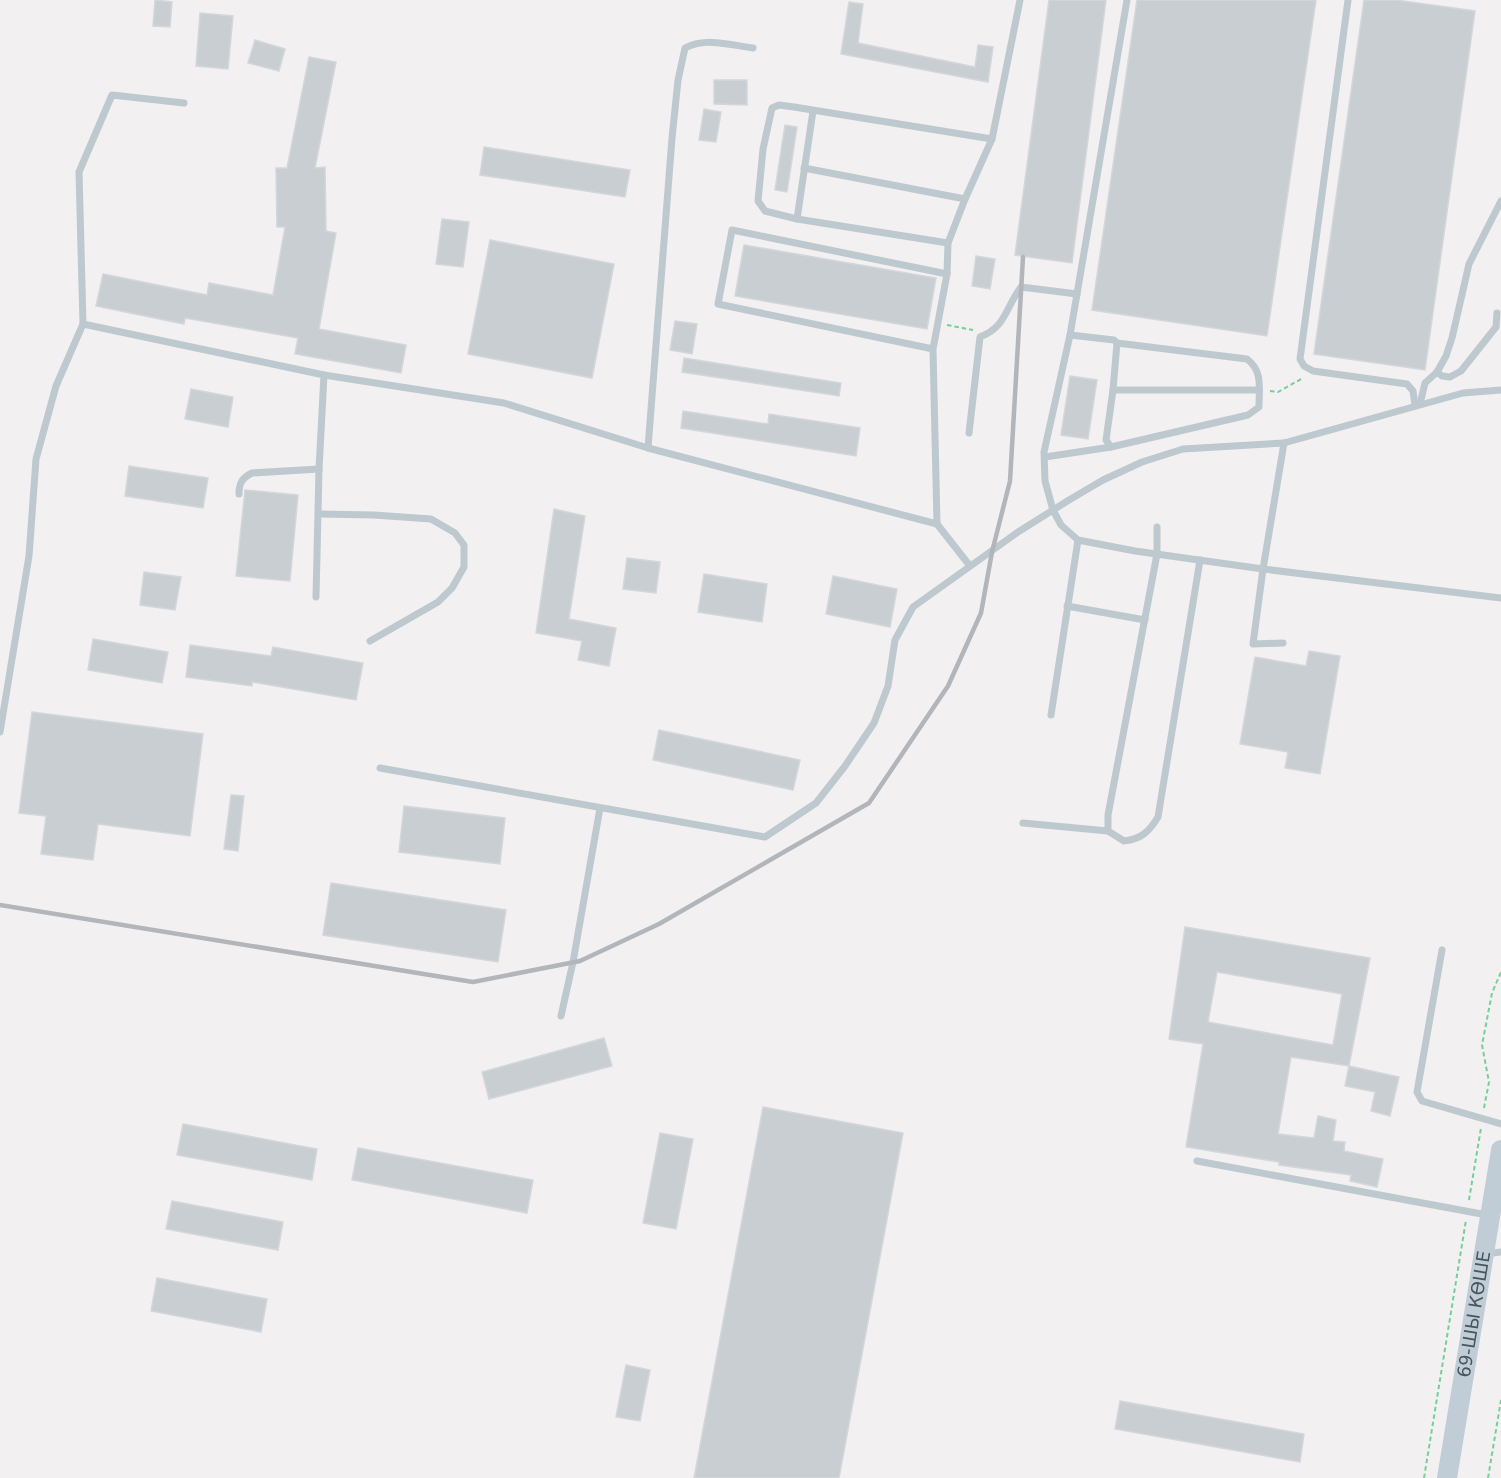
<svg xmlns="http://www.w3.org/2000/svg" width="1501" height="1478" viewBox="0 0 1501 1478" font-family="'DejaVu Sans',sans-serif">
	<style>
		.building { fill: #c9ced2; stroke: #d3d7db; stroke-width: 1.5; fill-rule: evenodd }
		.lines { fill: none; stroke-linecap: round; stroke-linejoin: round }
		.path { stroke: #74d099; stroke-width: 2; stroke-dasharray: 4.5 3; stroke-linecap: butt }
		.service { stroke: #bdc9cf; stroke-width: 7 }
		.secondary { stroke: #c0cdd7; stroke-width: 20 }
		.rail { stroke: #b2b6ba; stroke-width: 4.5 }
		.labels { text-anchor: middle; stroke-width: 6; stroke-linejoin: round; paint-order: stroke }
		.street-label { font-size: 18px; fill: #47555e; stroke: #fff }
	</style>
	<rect width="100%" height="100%" fill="#f2f0f0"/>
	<!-- building -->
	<g class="building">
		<path d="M155 0 172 2 170 27 153 26Z"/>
		<path d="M1049 0H1106L1072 263 1015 255Z"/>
		<path d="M1137 0H1316L1267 336 1092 310Z"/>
		<path d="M1364 0H1396L1475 11 1425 370 1314 354Z"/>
		<path d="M849 2 863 4 858 43 975 67 978 45 993 47 988 82 841 54Z"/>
		<path d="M200 13 233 16 228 69 196 66Z"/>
		<path d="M255 40 285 49 279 71 248 63Z"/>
		<path d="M309 57 336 62 315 168 325 167 326 231 336 233 319 329 406 345 401 373 295 354 298 338 185 318 184 324 96 306 103 274 207 295 209 283 273 295 285 227H277L276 168H287Z"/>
		<path d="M714 80H747V105L714 104Z"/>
		<path d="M704 109 721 112 716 142 699 140Z"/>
		<path d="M785 125 797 127 787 192 775 190Z"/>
		<path d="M484 147 630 170 625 197 480 175Z"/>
		<path d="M442 219 469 222 463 267 436 264Z"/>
		<path d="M490 240 614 264 592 378 468 354Z"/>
		<path d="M744 245 936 278 927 329 735 296Z"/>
		<path d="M976 256 995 259 990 289 972 286Z"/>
		<path d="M675 321 697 324 692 354 670 350Z"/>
		<path d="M684 358 841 383 839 396 682 372Z"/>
		<path d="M1070 376 1097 380 1088 439 1061 435Z"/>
		<path d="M191 389 233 397 228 427 185 419Z"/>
		<path d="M683 411 768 424 769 414 860 428 856 456 681 428Z"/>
		<path d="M129 466 208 478 203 508 125 496Z"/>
		<path d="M245 490 298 495 290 581 236 576Z"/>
		<path d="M554 509 585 516 569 619 616 628 609 666 578 660 582 641 536 633Z"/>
		<path d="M627 558 660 562 656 593 623 589Z"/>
		<path d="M144 572 181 577 175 610 140 605Z"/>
		<path d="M704 574 767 584 762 622 698 612Z"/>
		<path d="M833 576 897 589 890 627 826 614Z"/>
		<path d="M93 639 168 652 162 683 88 670Z"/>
		<path d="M190 645 271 656 273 647 363 663 356 700 252 682V686L186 677Z"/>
		<path d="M1309 651 1340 656 1320 774 1285 768 1288 752 1240 744 1255 657 1306 666Z"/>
		<path d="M32 712 203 734 190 836 98 824 93 860 41 854 46 816 19 813Z"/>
		<path d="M659 730 800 760 793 790 653 760Z"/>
		<path d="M231 795 244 796 238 851 224 849Z"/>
		<path d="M404 806 505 818 500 864 399 852Z"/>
		<path d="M331 883 506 910 498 962 323 935Z"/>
		<path d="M1185 927 1370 958 1349 1066 1291 1057 1278 1134 1314 1138 1318 1116 1336 1120 1333 1141 1345 1142 1344 1151 1383 1159 1377 1187 1350 1181 1351 1175 1279 1165V1162L1186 1147 1203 1044 1169 1039ZM1217 972 1342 994 1333 1045 1208 1022Z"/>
		<path d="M604 1038 612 1066 489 1099 482 1072Z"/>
		<path d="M1349 1066 1399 1077 1390 1116 1371 1111 1375 1092 1345 1086Z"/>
		<path d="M763 1107 903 1133 839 1478H694Z"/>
		<path d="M183 1124 317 1149 312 1180 177 1155Z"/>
		<path d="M660 1133 693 1139 676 1229 643 1223Z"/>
		<path d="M358 1148 533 1180 527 1213 352 1180Z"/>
		<path d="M172 1201 283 1222 278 1250 166 1229Z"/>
		<path d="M157 1278 267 1299 261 1332 151 1311Z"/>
		<path d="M626 1365 650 1370 640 1421 616 1417Z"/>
		<path d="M1120 1401 1304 1434 1300 1462 1115 1429Z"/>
	</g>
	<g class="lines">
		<!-- path -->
		<g class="path">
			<path d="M947 325 973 330"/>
			<path d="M1270 391 1278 392 1303 378"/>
			<path d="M1484 1108 1489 1082 1482 1045 1492 993 1501 972"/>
			<path d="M1469 1200 1481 1128"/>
			<path d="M1424 1478 1466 1220"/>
			<path d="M1488 1478 1501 1400"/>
		</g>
		<!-- service -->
		<g class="service">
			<path d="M1348 0 1300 359 1304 366 1313 371 1407 384 1413 391 1415 405"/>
			<path d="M804 168 965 199"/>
			<path d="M797 219 813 111"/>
			<path d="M948 243 797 219 765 211 758 201 763 149 772 108 779 105 794 107 992 139"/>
			<path d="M947 274 948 243 965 199 992 139 1020 0"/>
			<path d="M83 324 324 375 504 403 648 448 937 524 970 566"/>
			<path d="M1070 335 1044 452 1045 481 1053 510 1061 525 1078 540 1135 551 1263 569 1501 598"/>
			<path d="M933 349 718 304 732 230 947 274 933 349 937 524"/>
			<path d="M1437 372 1442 376 1450 377 1461 371 1496 327 1497 313"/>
			<path d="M1113 390H1259"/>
			<path d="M1420 404 1425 383 1437 372 1446 356 1452 338 1469 264 1501 201"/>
			<path d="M969 433 980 337C1007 326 1005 308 1021 287L1077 294"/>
			<path d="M1111 447 1248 415 1259 407C1259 388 1263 371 1247 359L1117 343"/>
			<path d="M648 448 672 138 678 80 685 48C706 37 731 45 753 48"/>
			<path d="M1045 457 1111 447 1106 440 1113 390 1117 343 1114 340 1070 335 1127 0"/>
			<path d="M239 494C239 483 242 478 252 473L319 469"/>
			<path d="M319 514 374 515 431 519 455 533 464 545V567L452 588 438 602 370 641"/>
			<path d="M1157 527V554L1108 815V831L1124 841C1141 839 1149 832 1158 817L1200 560"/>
			<path d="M316 597 319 469 324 375"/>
			<path d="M1067 606 1145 620"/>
			<path d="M1283 643 1253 644 1263 569 1284 443"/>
			<path d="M1051 715 1078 540"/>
			<path d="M0 732 29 556 36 459 56 386 83 324 79 172 112 95 184 103"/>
			<path d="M380 768 765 837 816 803 845 766 874 723 888 686 895 640 913 607 1018 532 1069 500 1103 480 1142 462 1183 449 1284 443 1463 393 1501 390"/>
			<path d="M1023 823 1108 831"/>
			<path d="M1442 950 1417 1092 1422 1101 1501 1124"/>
			<path d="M561 1016 573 962 600 808"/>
			<path d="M1197 1161 1487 1215"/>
			<path d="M1486 1254 1501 1252"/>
		</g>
		<!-- secondary -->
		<path class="secondary" id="s1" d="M1447 1478 1501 1150"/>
		<!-- rail -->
		<path class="rail" d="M0 905 473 982 580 961 659 924 869 803 948 686 981 613 992 552 1010 481 1023 257"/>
	</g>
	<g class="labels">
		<!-- street labels -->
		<g class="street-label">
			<text dy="6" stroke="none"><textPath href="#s1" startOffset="166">69-ШЫ КӨШЕ</textPath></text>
		</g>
	</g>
</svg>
